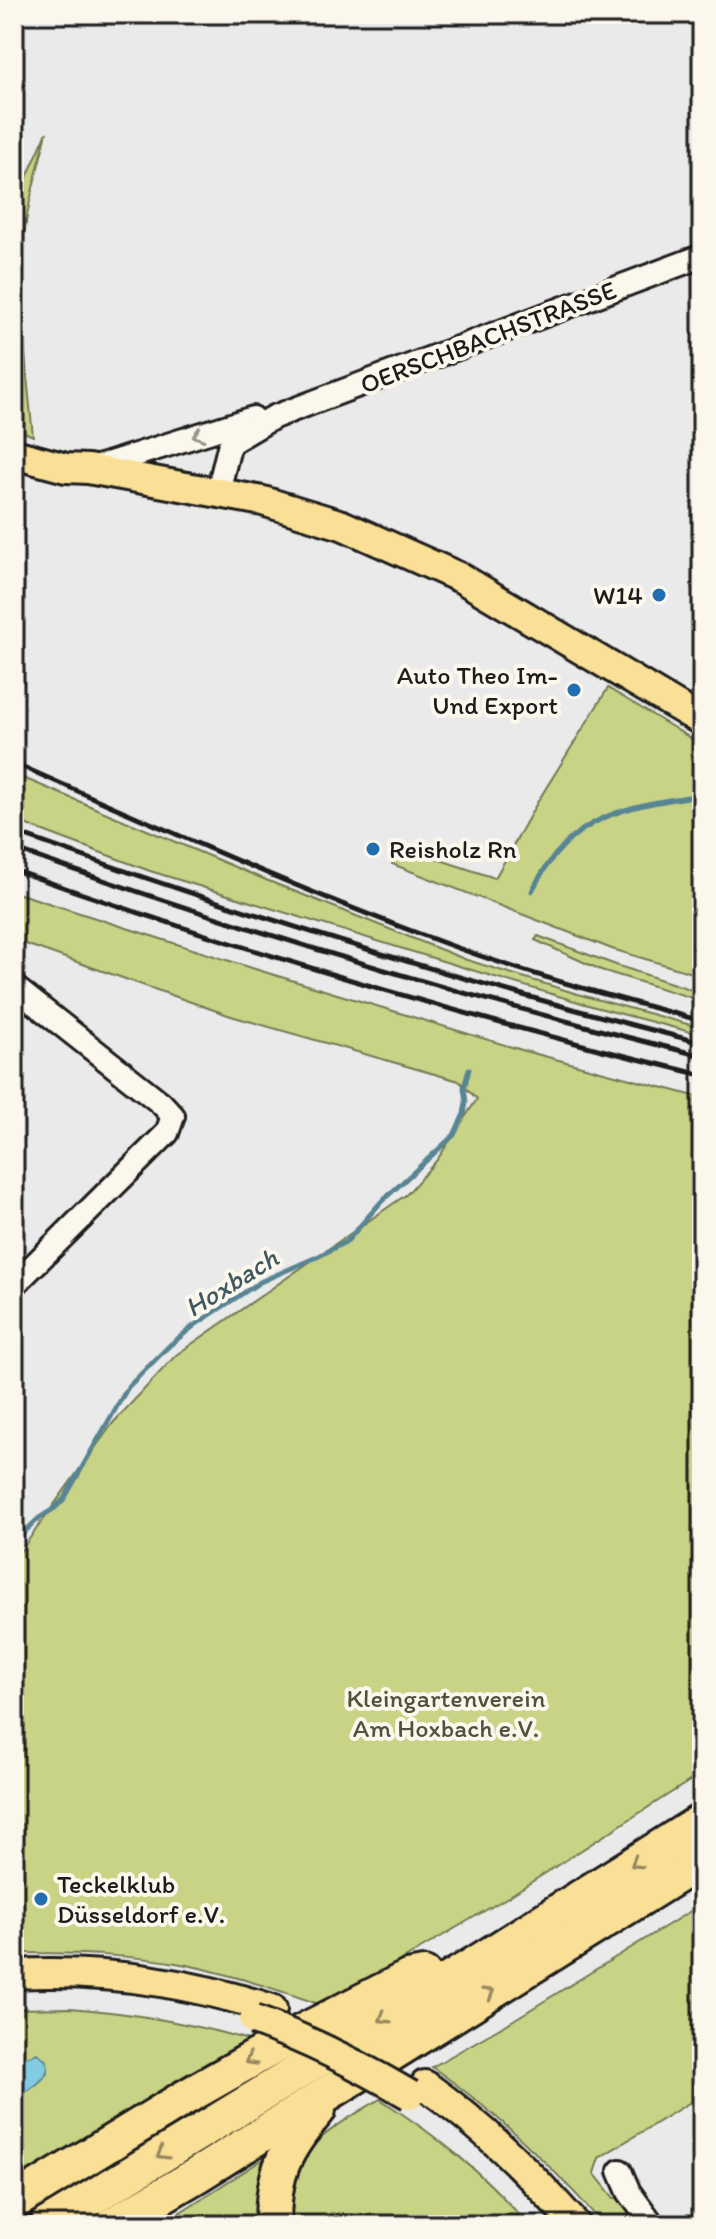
<svg xmlns="http://www.w3.org/2000/svg" width="716" height="2239" viewBox="0 0 716 2239" font-family="Itim,sans-serif">
	<style>
		.green { fill: #c8d386; stroke: #727851; stroke-width: 2 }
		.water { fill: #82cbe2; stroke: #598593; stroke-width: 2 }
		.lines { fill: none; stroke-linecap: round; stroke-linejoin: round }
		.stream { stroke: #598593; stroke-width: 5 }
		.minor-casing { stroke: #1c1c1c; stroke-width: 28 }
		.major-casing { stroke: #1c1c1c; stroke-width: 34 }
		.highway-casing { stroke: #1c1c1c; stroke-width: 40 }
		.minor { stroke: #fbf7ec; stroke-width: 22 }
		.major { stroke: #fadf96; stroke-width: 28 }
		.highway { stroke: #fadf96; stroke-width: 34 }
		.rail { stroke: #1c1c1c; stroke-width: 5 }
		.major-bridge-casing { stroke: #1c1c1c; stroke-width: 34; stroke-linecap: butt }
		.major-bridge { stroke: #fadf96; stroke-width: 28 }
		.oneway { stroke: #97948e }
		.oneway2 { stroke: #96875f }
		.poi-dot { fill: #1f6fb2; stroke: #fbf7ec; stroke-width: 3 }
		.labels { text-anchor: middle; stroke-width: 8; stroke-linejoin: round; paint-order: stroke }
		.street-label { font-size: 26px; fill: #1c1c1c; stroke: #fbf7ec }
		.poi-label { font-size: 26px; fill: #1c1c1c; stroke: #fbf7ec; text-anchor: end }
		.park-label { font-size: 26px; fill: #50533c; stroke: #fbf7ec }
		.water-label { font-size: 28px; font-style: italic; fill: #405961; stroke: #fbf7ec }
	</style>
	<rect width="100%" height="100%" fill="#ebeaeb"/>
	<filter id="ink" filterUnits="userSpaceOnUse"><feTurbulence type="fractalNoise" baseFrequency=".0125" numOctaves="2"/><feDisplacementMap in="SourceGraphic" scale="16" xChannelSelector="R" yChannelSelector="G"/><feConvolveMatrix kernelMatrix="1 2 1 2 8 2 1 2 1" color-interpolation-filters="sRGB"/></filter>
	<g filter="url(#ink)">
		<!-- green -->
		<g class="green">
			<path d="M47 132C37 173 24 215 22 258 20 317 27 377 33 436L14 428V215L22 188Z"/>
			<path d="M608 688 702 745V976L612 949 392 864 398 846 495 878 538 801Z"/>
			<path d="M14 774 261 878 467 960 581 995 702 1028V1035L595 1007 475 971 150 871 14 820Z"/>
			<path d="M14 892 258 970 525 1051 702 1098V1773L508 1897 324 2006C279 1990 234 1975 187 1965 131 1954 72 1953 14 1953V1560L113 1423 176 1355 407 1194 437 1160 477 1099 459 1081 231 1016 14 940Z"/>
			<path d="M538 936 616 965 702 993V1001L601 970 535 940Z"/>
			<path d="M702 1904V2095L599 2158 594 2173 614 2198 623 2197 644 2225H604C552 2166 497 2112 432 2067L507 2024Z"/>
			<path d="M70 2008C134 2013 197 2024 258 2043L14 2189V2009Z"/>
			<path d="M380 2099C437 2136 484 2173 528 2225H284C286 2211 286 2194 291 2180 305 2140 346 2120 380 2099Z"/>
			<path d="M281 2148 266 2225H160Z"/>
		</g>
		<!-- water -->
		<path class="water" d="M37 2053C66 2070 30 2090 14 2099V2061Z"/>
		<g class="lines">
			<!-- stream -->
			<g class="stream">
				<path d="M532 891C570 815 624 806 702 795"/>
				<path d="M14 1542 39 1518 55 1508 64 1499 128 1387 170 1345 195 1325 260 1282 319 1256 347 1241 381 1202 454 1135 464 1114 466 1102 464 1088 469 1069"/>
			</g>
			<!-- minor casing -->
			<g class="minor-casing">
				<g id="minor">
					<path d="M91 469 253 418"/>
					<path d="M218 492 229 447 233 441 274 417 702 256"/>
					<path d="M14 987 161 1103 173 1116 167 1133 14 1285"/>
					<path d="M620 2171 629 2192 653 2225"/>
				</g>
			</g>
			<!-- major casing -->
			<g class="major-casing">
				<g id="major">
					<path d="M14 454 66 468 88 469 263 501 342 525 461 578 702 721"/>
					<path d="M14 1974C102 1969 188 1982 272 2009"/>
					<path d="M425 2085C484 2127 528 2171 576 2225"/>
				</g>
			</g>
			<!-- highway casing -->
			<g class="highway-casing">
				<g id="highway">
					<path d="M14 2202 184 2098 286 2040 408 1978 424 1975"/>
					<path d="M47 2225 475 1964 702 1821"/>
					<path d="M112 2225 197 2175 702 1860"/>
					<path d="M273 2225C273 2172 284 2150 318 2110"/>
				</g>
			</g>
			<!-- minor -->
			<use href="#minor" class="minor"/>
			<!-- major -->
			<use href="#major" class="major"/>
			<!-- highway -->
			<use href="#highway" class="highway"/>
			<!-- rail -->
			<g class="rail">
				<path d="M14 763C164 829 314 897 469 952 545 979 624 1000 702 1021"/>
				<path d="M14 832C240 913 469 984 702 1043"/>
				<path d="M14 849C240 929 470 999 702 1056"/>
				<path d="M14 870C240 950 470 1019 702 1075"/>
			</g>
			<!-- major-bridge casing -->
			<g class="major-bridge-casing">
				<path id="major-bridge" d="M254 2020C309 2040 359 2065 410 2095"/>
			</g>
			<!-- major-bridge -->
			<use href="#major-bridge" class="major-bridge"/>
		</g>
		<!-- one-way arrows -->
		<defs><path id="oneway-chevron" d="M-2-3.5L2.5 0L-2 3.5" fill="none" stroke-width="1.6" stroke-linecap="round" stroke-linejoin="round" transform="scale(2)"/></defs>
		<use class="oneway" href="#oneway-chevron" transform="translate(198 435) rotate(162)"/>
		<g class="oneway2">
			<use href="#oneway-chevron" transform="translate(636 1863) rotate(148)"/>
			<use href="#oneway-chevron" transform="translate(489 1993) rotate(-32)"/>
			<use href="#oneway-chevron" transform="translate(384 2018) rotate(148)"/>
			<use href="#oneway-chevron" transform="translate(250 2060) rotate(151)"/>
			<use href="#oneway-chevron" transform="translate(162 2154) rotate(148)"/>
		</g>
	</g>
	<!-- markers -->
	<g class="poi-dot">
		<circle cx="659" cy="595" r="8"/>
		<circle cx="574" cy="690" r="8"/>
		<circle cx="373" cy="849" r="8"/>
		<circle cx="41" cy="1899" r="8"/>
	</g>
	<g class="labels">
		<!-- street labels -->
		<g class="street-label">
			<text transform="translate(488 337) rotate(-21)" y="9">OERSCHBACHSTRASSE</text>
		</g>
		<!-- poi labels -->
		<g class="poi-label">
			<text x="643" y="604">W14</text>
			<text x="558" y="684">Auto Theo Im-<tspan x="558" dy="30">Und Export</tspan></text>
			<text x="389" y="858" text-anchor="start">Reisholz Rn</text>
			<text x="57" y="1893" text-anchor="start">Teckelklub<tspan x="57" dy="30">Düsseldorf e.V.</tspan></text>
		</g>
		<!-- park labels -->
		<g class="park-label">
			<text x="446" y="1707">Kleingartenverein<tspan x="446" dy="30">Am Hoxbach e.V.</tspan></text>
		</g>
		<!-- water labels -->
		<g class="water-label">
			<text transform="translate(231 1282) rotate(-32)" y="10">Hoxbach</text>
		</g>
	</g>
	<!-- margin -->
	<rect width="716" height="2239" fill="none" stroke="#fbf7ec" stroke-width="48"/>
	<rect x="24" y="24" width="668" height="2191" fill="none" stroke="#1c1c1c" stroke-width="3" filter="url(#ink)"/>
</svg>
